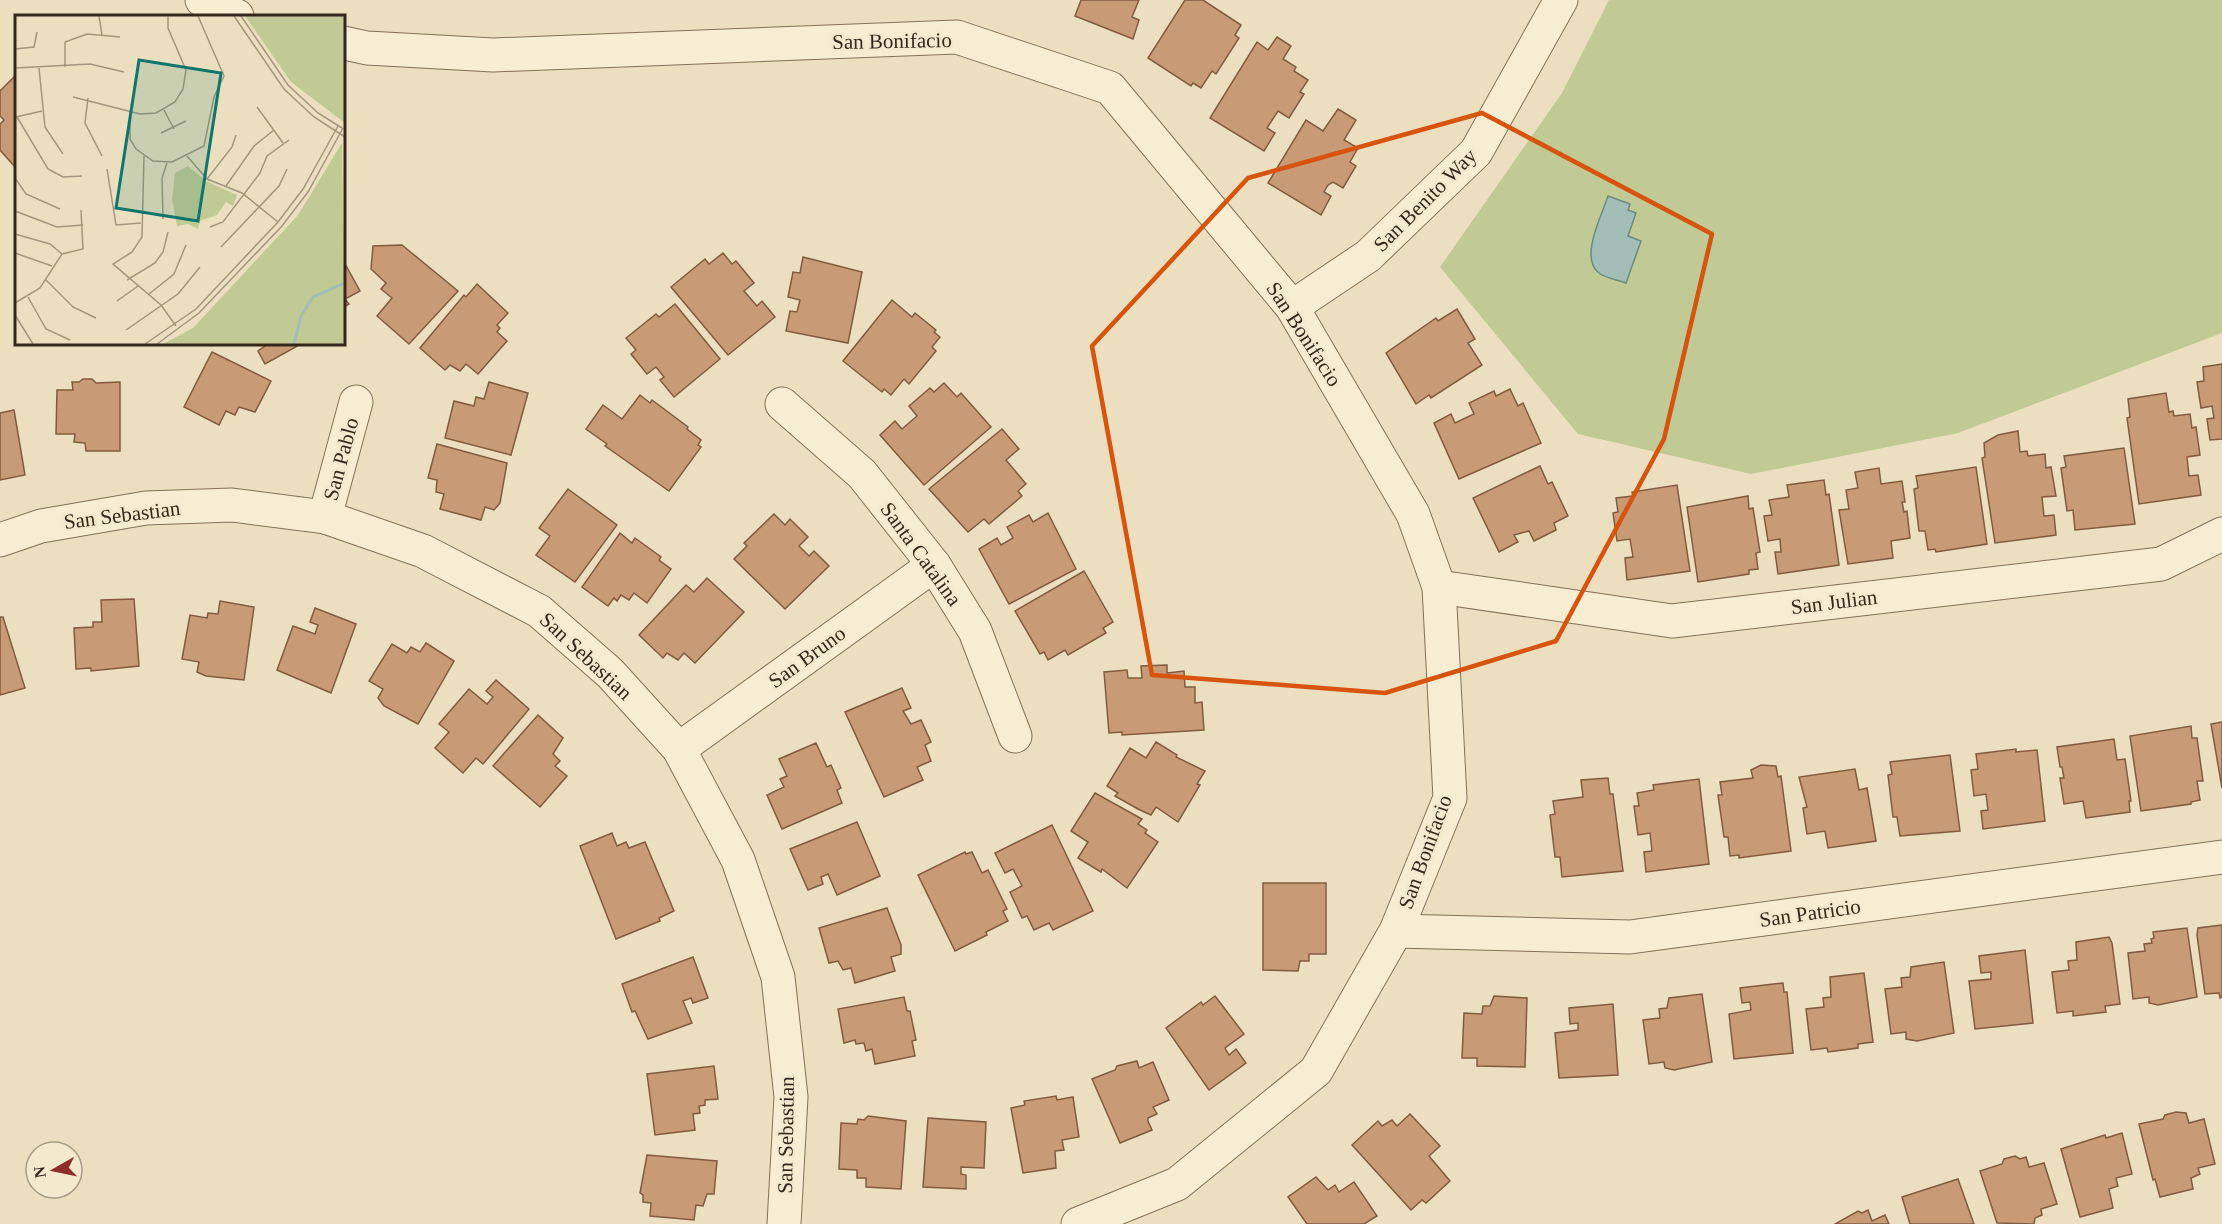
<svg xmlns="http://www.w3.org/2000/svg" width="2222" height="1224" viewBox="0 0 2222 1224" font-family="'Times New Roman',serif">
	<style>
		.green { fill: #c1c994 }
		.water { fill: #a2beb6; stroke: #6a8b83; stroke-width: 1.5 }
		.building { fill: #c89b76; stroke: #825b3f; stroke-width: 1.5 }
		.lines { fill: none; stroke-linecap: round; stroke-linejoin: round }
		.minor-casing { stroke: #837058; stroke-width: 35 }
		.minor { stroke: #f7edd2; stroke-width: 33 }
		.marked { fill: none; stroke: #d6540e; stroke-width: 4.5; stroke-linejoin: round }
		.labels { text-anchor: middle; stroke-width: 5; stroke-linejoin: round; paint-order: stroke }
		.street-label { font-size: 21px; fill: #34281c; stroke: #f3eace }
		.inset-river { fill: none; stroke: #a2beb6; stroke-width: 3 }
		.inset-road { fill: none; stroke: #a2967e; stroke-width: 1.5 }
		.view { fill: #0f766e; fill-opacity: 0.15; stroke: #0f766e; stroke-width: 3 }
		.inset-edge { fill: none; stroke: #34281c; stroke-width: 3 }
	</style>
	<rect width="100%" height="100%" fill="#ecdfbf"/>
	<!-- green -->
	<path class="green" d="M1609 0H2222V333L1958 433 1751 474 1578 434 1440 267 1562 93Z"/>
	<!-- water -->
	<path class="water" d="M1608 196 1630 204 1628 210 1636 213 1628 236 1641 241 1626 283C1618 280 1605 278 1599 273 1579 258 1602 215 1608 196Z"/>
	<!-- building -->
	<g class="building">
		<path d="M1081 0H1139L1132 17 1139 20 1133 39 1075 16Z"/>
		<path d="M1185 0H1203L1241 25 1235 35 1239 38 1216 74 1212 71 1201 88 1193 83 1191 86 1148 58Z"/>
		<path d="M1277 37 1291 46 1283 59 1296 67 1294 71 1308 80 1300 92 1304 94 1289 118 1278 111 1267 128 1275 133 1264 151 1210 118 1257 42 1268 50Z"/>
		<path d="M14 77 16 80V168L0 150V124L4 120 0 116V91Z"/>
		<path d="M1338 109 1356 120 1344 140 1358 148 1350 162 1356 166 1343 188 1333 182 1328 185 1324 192 1331 196 1321 215 1268 183 1306 120 1323 131Z"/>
		<path d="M402 245 458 291 409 344 377 316 392 298 381 289 386 283 371 269 373 246Z"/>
		<path d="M723 253 732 264 736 261 754 283 744 291 757 306 762 301 775 317 728 355 671 287 705 259 709 264Z"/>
		<path d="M803 257 862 272 848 343 786 331 790 311 797 312 800 300 788 297 793 272 800 273Z"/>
		<path d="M344 262 360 291 345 299 349 304 344 307Z"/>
		<path d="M477 284 508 313 497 325 500 328 497 332 507 341 478 374 466 364 460 371 450 365 445 370 420 348 464 295 466 297Z"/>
		<path d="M892 300 912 317 915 313 936 330 934 332 940 337 932 347 936 351 909 384 904 379 891 395 884 389 882 392 843 361Z"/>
		<path d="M675 304 720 359 674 397 660 380 664 377 656 367 647 374 631 354 636 350 626 338 656 314 659 317Z"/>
		<path d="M1457 309 1475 339 1468 343 1482 365 1431 398 1429 395 1416 404 1386 353 1436 318 1438 321Z"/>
		<path d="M264 344H301L265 364 258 351 265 346Z"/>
		<path d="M212 352 271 381 255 412 239 407 235 415 226 411 219 425 184 407Z"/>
		<path d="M2222 364V439L2210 440 2207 419 2214 418 2212 406 2201 408 2197 382 2204 381 2203 367Z"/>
		<path d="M83 379H92L96 383 120 382V451H86L85 443 74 442 75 434H56L57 390H73L72 382H79Z"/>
		<path d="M489 382 528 393 511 455 445 438 454 401 474 406 476 397 484 399Z"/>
		<path d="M944 383 957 397 961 393 991 427 924 485 880 435 895 421 902 429 917 416 909 406 930 388 934 392Z"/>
		<path d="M1510 389 1518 406 1523 403 1541 443 1459 479 1434 423 1451 414 1455 423 1474 414 1469 403 1494 391 1496 396Z"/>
		<path d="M2166 393 2169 412 2173 411 2174 416 2190 414 2192 428 2196 427 2200 455 2187 457 2189 476 2198 475 2201 495 2139 504 2127 418 2130 417 2128 399Z"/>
		<path d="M640 395 650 403 652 400 688 427 687 429 701 440 698 445 701 447 669 491 605 446 607 444 586 429 603 405 622 419Z"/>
		<path d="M14 410 25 475 0 480V413Z"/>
		<path d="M1002 429 1019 449 1006 460 1026 484 1018 491 1022 496 989 524 984 519 968 532 929 489Z"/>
		<path d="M2018 431 2020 452 2027 451 2028 456 2045 454 2046 468 2051 467 2056 496 2042 497 2044 516 2054 515 2056 535 1995 543 1982 458 1985 457 1984 443 1998 435Z"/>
		<path d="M437 444 507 463 500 503 494 510 485 507 481 520 440 509 444 494 436 492 437 480 428 478Z"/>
		<path d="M2124 448 2135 524 2075 530 2073 510 2067 511 2061 468 2066 467 2064 456Z"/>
		<path d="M1540 466 1548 484 1552 482 1568 516 1554 523 1556 530 1534 541 1529 531 1514 535 1518 542 1499 552 1473 498Z"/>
		<path d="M1976 467 1987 544 1936 552 1935 549 1928 550 1925 531H1919L1914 489 1918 488 1916 476Z"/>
		<path d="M1879 468 1881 484 1902 481 1905 502H1902L1904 512 1907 511 1910 538 1891 541 1893 558 1848 564 1839 510 1849 509 1846 490 1858 488 1855 472Z"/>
		<path d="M1824 480 1826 495 1829 494 1839 565 1778 574 1775 552H1781L1780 539 1768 541 1764 516 1772 515 1769 500 1789 497 1787 485Z"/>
		<path d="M1677 485 1690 571 1627 580 1625 558 1633 557 1630 539 1617 541 1613 513 1618 512 1616 498 1633 496 1632 492Z"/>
		<path d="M568 489 617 525 575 582 536 555 550 536 539 528Z"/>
		<path d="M1748 496 1749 509 1753 508 1760 552 1756 553 1758 569 1749 570V574L1698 582 1687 507Z"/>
		<path d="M1048 513 1076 569 1009 604 979 549 997 538 1001 545 1013 538 1007 527 1029 515 1033 522Z"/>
		<path d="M774 514 785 525 790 519 808 537 799 546 809 556 814 551 829 566 785 609 734 559 747 546 744 543Z"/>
		<path d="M620 533 632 543 635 538 661 557 659 560 671 569 647 603 634 593 629 600 621 595 617 601 614 598 608 606 582 587Z"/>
		<path d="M1084 571 1113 622 1103 628 1106 633 1068 655 1065 650 1048 660 1044 652 1040 654 1015 611Z"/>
		<path d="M707 578 744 612 695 663 684 653 678 660 667 653 663 658 639 635 686 585 694 592Z"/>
		<path d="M134 599 139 666 91 671V668L76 669 74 628 93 627V622H102L101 600Z"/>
		<path d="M220 601 254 607 244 680 206 676 197 672 199 662 182 659 190 615 207 618 208 613 218 614Z"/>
		<path d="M315 608 356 624 331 693 277 670 293 626 315 634 318 625 310 622Z"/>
		<path d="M0 617H3L25 688 0 695Z"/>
		<path d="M426 643 454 661 418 724 384 706 378 698 383 689 369 681 392 644 407 653 411 647 420 652Z"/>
		<path d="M1167 665V673L1184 671 1185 687H1195V703L1202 702 1204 730 1122 735V732L1109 733 1104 672 1127 670 1128 678H1142L1141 666Z"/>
		<path d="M496 680 529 709 483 764 476 758 463 773 435 748 449 732 439 724 469 689 487 704 493 697 486 691Z"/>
		<path d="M902 688 911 708 903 711 911 724 921 720 931 742 925 745 931 761 917 767 923 780 884 797 845 712Z"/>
		<path d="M538 715 563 738 553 754 560 761 555 766 567 776 540 807 493 766Z"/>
		<path d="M2222 722V788L2211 724Z"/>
		<path d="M2191 726 2192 738H2197L2203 781H2197L2200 800 2191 802V804L2141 811 2130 736Z"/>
		<path d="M2114 739 2117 760 2125 759 2131 801H2129L2130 812 2086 818 2083 801 2064 804 2060 778H2064L2062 767H2060L2057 747Z"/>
		<path d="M1156 742 1177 755 1176 757 1205 771 1197 784 1200 785 1178 822 1156 807 1151 815 1138 809 1115 796 1118 793 1107 786 1130 748 1146 758Z"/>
		<path d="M816 743 827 767 831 765 841 788 837 790 842 803 782 829 767 795 784 787 780 779 787 776 779 759Z"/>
		<path d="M2016 749V752L2037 750 2045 821 1983 829 1981 811 1988 810 1986 794 1974 796 1971 770 1978 769 1976 754Z"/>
		<path d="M1950 755 1960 831 1900 836 1897 817H1893L1888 775 1892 774 1890 762Z"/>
		<path d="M1761 765 1776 766 1778 777 1781 776 1791 851 1739 858V855L1730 856 1728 837H1724L1718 795H1722L1720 782 1753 778 1751 770Z"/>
		<path d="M1855 769 1859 790 1867 788 1876 841 1828 848 1825 831 1807 834 1803 808 1807 807 1799 777Z"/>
		<path d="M1608 778 1610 794H1613L1623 871 1562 877 1560 857H1555L1550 815 1555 814 1553 801 1583 797 1581 780Z"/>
		<path d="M1699 779 1709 864 1646 872 1644 852 1652 851 1650 833 1638 835 1634 806H1639L1637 793 1654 790 1653 785Z"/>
		<path d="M1095 793 1142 819 1138 824 1147 830 1145 833 1158 842 1127 888 1102 869 1101 872 1078 858 1088 842 1071 831Z"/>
		<path d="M857 822 880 876 837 895 828 874 821 877 823 884 808 890 790 849Z"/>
		<path d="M1052 825 1093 911 1053 930 1049 923 1034 930 1027 916 1022 918 1010 892 1022 886 1013 869 1005 873 995 853Z"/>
		<path d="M612 833 617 846 626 842 629 848 645 842 674 911 659 918 660 921 616 939 580 846Z"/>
		<path d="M965 852 966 854 972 852 982 873 988 870 1007 909 1003 911 1008 921 986 932 987 935 955 951 918 875Z"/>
		<path d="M1263 883H1326V954H1309V961H1300L1298 971 1263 970Z"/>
		<path d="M887 908 901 945V954L891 957 895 971 855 983 851 968 843 970 838 961 829 963 819 928Z"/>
		<path d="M2222 925V997L2220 998 2219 993 2205 994 2197 935 2198 928Z"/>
		<path d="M2187 928 2197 997 2158 1005 2149 1003V997L2133 999 2128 953 2145 951 2144 944 2152 943 2151 939 2154 938 2153 932Z"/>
		<path d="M2109 937 2112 943 2120 1004 2105 1006 2106 1012 2073 1016V1011L2057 1013 2052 972 2069 970 2068 961 2077 960 2076 942Z"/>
		<path d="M2025 950 2033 1023 1975 1029 1969 981 1991 979V972L1981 973 1979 956Z"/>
		<path d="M693 957 708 998 693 1003 691 998 683 1001 692 1023 648 1039 635 1011 632 1012 622 984Z"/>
		<path d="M1944 962 1954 1033 1917 1041 1906 1039V1032L1891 1034 1885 989 1902 987 1901 978 1910 977 1911 967Z"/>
		<path d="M1864 973 1873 1042 1858 1044V1048L1828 1052 1827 1048 1811 1050 1806 1009 1824 1007 1823 998 1831 997 1830 977Z"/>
		<path d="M1783 983 1784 992H1787L1793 1053 1734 1059 1729 1014 1751 1010 1750 1002 1742 1003 1740 988Z"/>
		<path d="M1702 994 1712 1062 1674 1070 1665 1068 1664 1062 1649 1064 1643 1020 1660 1018 1659 1009 1667 1008 1669 998Z"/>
		<path d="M1215 996 1244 1034 1225 1048 1229 1055 1236 1049 1246 1063 1209 1090 1166 1028 1201 1002 1203 1005Z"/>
		<path d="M1494 996 1527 998 1525 1067 1477 1066V1058H1462L1464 1013 1482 1014 1483 1006H1490Z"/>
		<path d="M904 997 907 1011H910L916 1040 912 1041 915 1056 875 1064 872 1049 866 1051 864 1043 856 1044 855 1040 844 1043 838 1009Z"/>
		<path d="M1613 1004 1618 1075 1559 1078 1555 1033 1578 1030V1023L1570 1024 1569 1008Z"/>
		<path d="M1137 1061 1139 1068 1153 1062 1169 1100 1153 1107 1157 1114 1148 1118V1121L1152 1130 1120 1143 1092 1079 1115 1070 1117 1066Z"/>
		<path d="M714 1066 718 1099 705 1100V1105L699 1106 700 1113 693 1114 695 1130 655 1135 647 1074Z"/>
		<path d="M1056 1096 1057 1100 1073 1097 1079 1137 1062 1140 1064 1150 1055 1151 1056 1168 1023 1173 1011 1108 1025 1105 1024 1101Z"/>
		<path d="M2176 1112 2186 1113 2189 1123 2204 1119 2215 1164 2198 1168 2200 1174 2191 1178 2193 1189 2160 1197 2155 1179 2153 1180 2139 1124 2163 1119 2165 1115Z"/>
		<path d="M1410 1114 1440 1146 1429 1156 1450 1181 1426 1203 1422 1200 1411 1210 1352 1145 1378 1121 1382 1126 1392 1120 1397 1126Z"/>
		<path d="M868 1116 906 1121 901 1189 866 1187V1178H857V1170L839 1169 841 1123 857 1124 858 1119 864 1120Z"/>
		<path d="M928 1118 986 1122 984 1168 961 1167V1174L966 1175V1189L923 1187Z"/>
		<path d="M2122 1133 2132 1174 2116 1178 2118 1186 2109 1189 2113 1208 2080 1217 2061 1149 2105 1135 2106 1138Z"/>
		<path d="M647 1155 717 1161 714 1194H707L703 1206 696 1205 694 1220 650 1216 651 1203 643 1202V1195L640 1193Z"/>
		<path d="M2015 1156 2020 1159 2026 1157 2029 1167 2044 1163 2057 1204 2041 1209 2042 1215 2035 1218 2034 1224 1997 1223 1980 1171 2002 1164 2004 1159Z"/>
		<path d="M1316 1177 1328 1190 1335 1185 1339 1192 1354 1182 1377 1216 1364 1224H1307L1288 1197Z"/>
		<path d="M1958 1179 1974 1224H1910L1902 1197Z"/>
		<path d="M1868 1210 1872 1221 1885 1215 1889 1224H1835L1858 1211 1862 1213Z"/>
	</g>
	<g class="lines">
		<!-- minor casing -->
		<g class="minor-casing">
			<g id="minor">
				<path d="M202 0 237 16"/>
				<path d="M344 43 367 48 493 55 957 37 1110 88 1292 307 1413 514 1439 587 1450 798 1396 931 1316 1071 1177 1184 1078 1224"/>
				<path d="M1292 307 1368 256 1476 152 1561 0"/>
				<path d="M782 404 862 474 934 565 975 631 1015 736"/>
				<path d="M325 517 356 402"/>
				<path d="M0 540 41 526 146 508 232 505 325 517 423 551 539 611 610 673 679 749 738 860 778 977 791 1097 784 1224"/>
				<path d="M1439 587 1672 621 2161 564 2222 534"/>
				<path d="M679 749 934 565"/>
				<path d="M1396 931 1630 937 2222 857"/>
			</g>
		</g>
		<!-- minor -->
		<use href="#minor" class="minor"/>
	</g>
	<!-- marked area -->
	<path class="marked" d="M1482 113 1712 234 1664 439 1556 641 1385 693 1152 675 1092 346 1248 178Z"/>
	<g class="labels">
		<!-- street labels -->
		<g class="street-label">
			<text transform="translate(892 41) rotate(-1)" y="7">San Bonifacio</text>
			<text transform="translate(1425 200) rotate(-45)" y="7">San Benito Way</text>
			<text transform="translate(1304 334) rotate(57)" y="7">San Bonifacio</text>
			<text transform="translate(341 459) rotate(-75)" y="7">San Pablo</text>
			<text transform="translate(122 515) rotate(-7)" y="7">San Sebastian</text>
			<text transform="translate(921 554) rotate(54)" y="7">Santa Catalina</text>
			<text transform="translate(1834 602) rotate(-7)" y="7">San Julian</text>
			<text transform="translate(586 656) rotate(43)" y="7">San Sebastian</text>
			<text transform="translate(807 657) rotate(-36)" y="7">San Bruno</text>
			<text transform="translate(1425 852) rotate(-70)" y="7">San Bonifacio</text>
			<text transform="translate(1810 913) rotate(-8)" y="7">San Patricio</text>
			<text transform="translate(786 1135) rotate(-89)" y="7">San Sebastian</text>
		</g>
	</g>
	<!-- overview -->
	<g transform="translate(15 15)">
		<rect width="330" height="330" fill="#ecdfbf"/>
		<path d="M230 1H330V108L276 67ZM327 128 330 329H148L178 313 283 200ZM173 151 191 166 222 180 218 191 211 187 202 200 185 206 183 214 173 209 162 211 157 184 160 158Z" fill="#c1c994"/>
		<path class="inset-river" d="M279 329 286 301 298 282 330 268"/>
		<path class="inset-road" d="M84 1 87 20M219 1 269 74 299 102 330 122M226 1 273 70 303 98 327 113M0 34 19 32 22 17M50 52V27L72 19 105 22M0 53 75 49 109 57M24 53 30 112 48 139M58 82 125 99 141 98 160 87 168 74 171 55 153 13V1M73 83 70 108 87 141M242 92 268 128M149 95 159 114M115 97V124L121 134 138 146 157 147 189 131 199 82 209 61 183 1M1 102 27 96M2 102 33 154 48 162 67 161M146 118 171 106M129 141 127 222 117 237 98 249 146 290 161 311M172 141 192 164 227 178 263 207M92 154 101 210 126 208M0 163 11 179 45 194M192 164 217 132 221 120M211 171 239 131 259 115M0 196 42 212 68 210M148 204 147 163 152 148M195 212 208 207 245 158 252 141 274 125M0 219 35 229 47 239M206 232 264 171 272 154M0 238 37 251M30 264 58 292 81 303M112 265 140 248 148 237 153 217M134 279 159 259 171 230M13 282 31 314 55 325M102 286 123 271M0 288 25 273 47 239 68 234 66 195M0 300 18 329M111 315 163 279 185 252M130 329 181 294 263 207 288 174 323 111M142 329 184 298 267 211 293 177 328 113"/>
		<path class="view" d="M124 45 206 58 183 206 101 193Z"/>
		<rect width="330" height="330" class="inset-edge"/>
	</g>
	<!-- north arrow -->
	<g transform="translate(54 1170) rotate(261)"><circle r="28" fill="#f3eace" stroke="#a79c87" stroke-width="1.5"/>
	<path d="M0-4.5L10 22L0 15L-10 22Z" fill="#902d2b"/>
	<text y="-9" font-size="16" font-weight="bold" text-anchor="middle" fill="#34281c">N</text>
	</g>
</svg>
